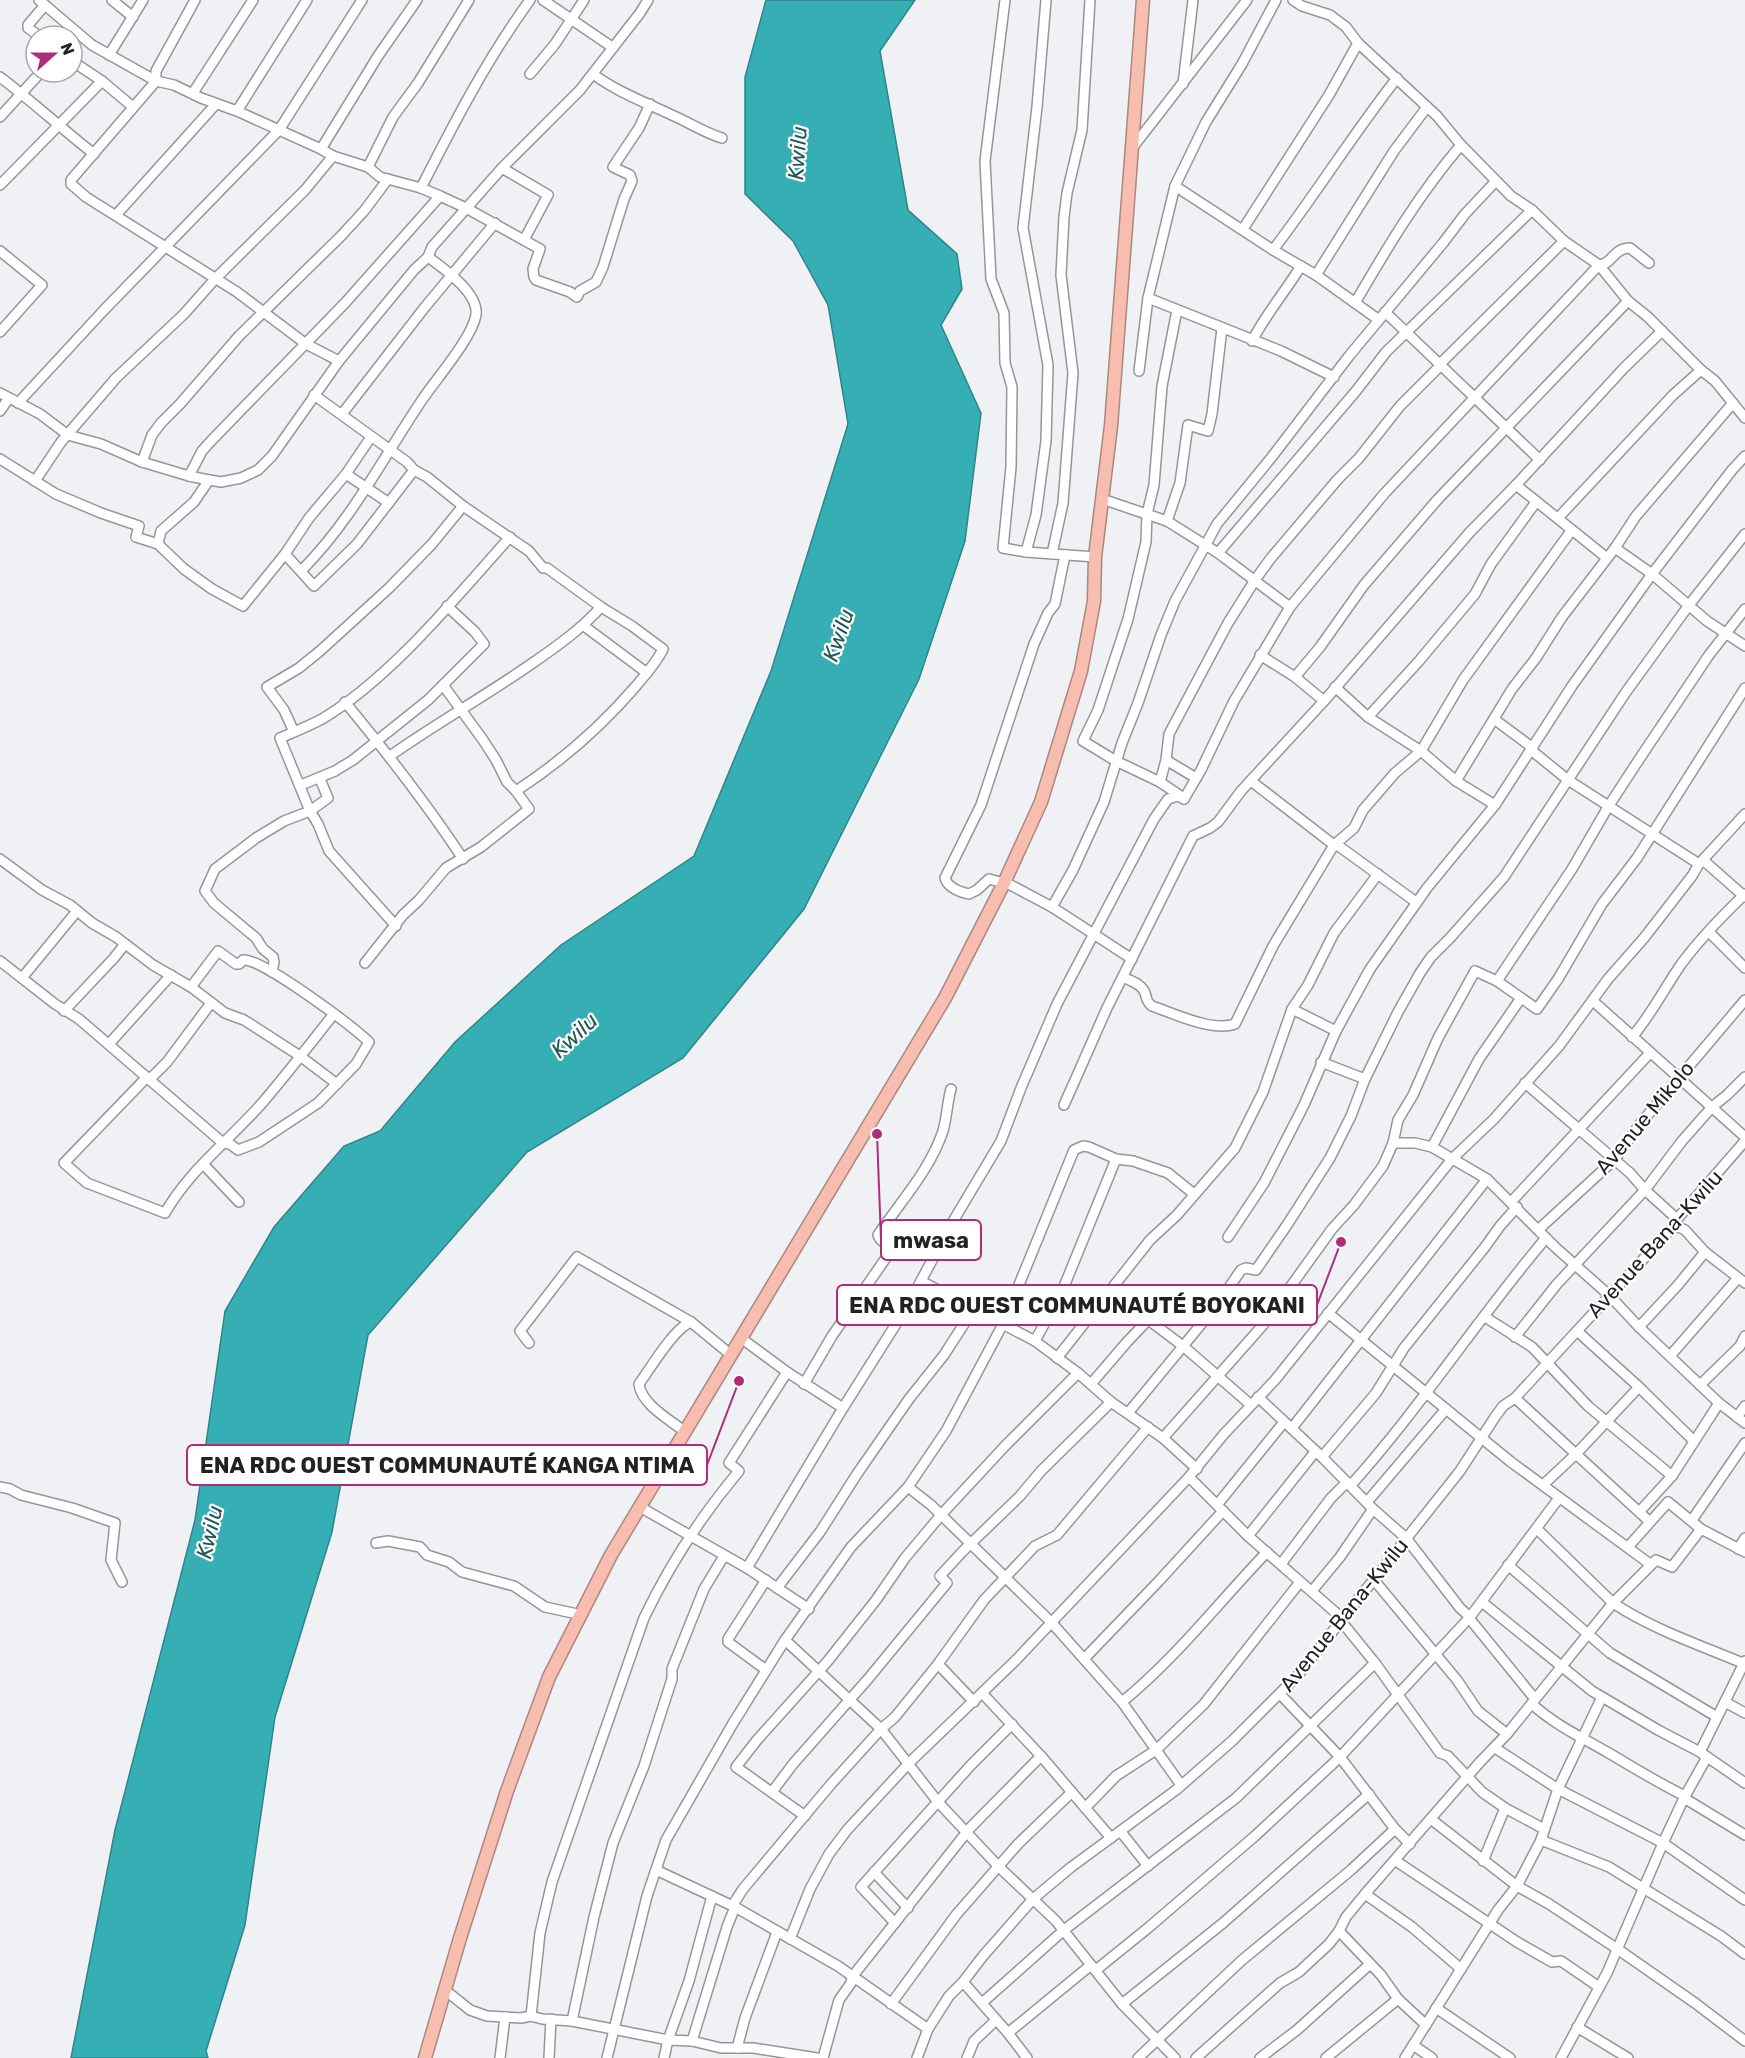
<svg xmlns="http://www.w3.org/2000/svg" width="1745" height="2058" viewBox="0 0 1745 2058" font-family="Rubik,sans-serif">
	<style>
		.water { fill: #35afb4; stroke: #2f8589; stroke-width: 1.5 }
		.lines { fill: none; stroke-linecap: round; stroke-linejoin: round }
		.minor-casing { stroke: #96969a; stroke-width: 12 }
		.highway-casing { stroke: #ac877f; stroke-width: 15 }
		.minor { stroke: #fff; stroke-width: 9 }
		.highway { stroke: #f7beb0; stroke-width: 12 }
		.labels { text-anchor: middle; stroke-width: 4.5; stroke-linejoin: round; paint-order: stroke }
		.street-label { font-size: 21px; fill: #222224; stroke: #fff }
		.water-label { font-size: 22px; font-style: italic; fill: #235657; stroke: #fff }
		.leader { fill: none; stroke: #ae2d7a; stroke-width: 2 }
		.callout-dot { fill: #ae2d7a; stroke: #fff; stroke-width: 2 }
		.callout { fill: #fff; stroke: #ae2d7a; stroke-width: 2 }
		.callout-label { font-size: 22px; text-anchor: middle; font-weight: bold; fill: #222224 }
	</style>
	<rect width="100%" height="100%" fill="#f0f1f5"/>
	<!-- water -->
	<path class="water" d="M766 0H915L880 51 908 210 957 254 962 289 941 325 981 413 965 541 919 679 804 909 683 1058 527 1152 368 1335 332 1532 275 1717 245 1925 206 2051 208 2058H71L115 1830 195 1520 225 1311 274 1227 344 1146 380 1131 455 1042 561 945 694 856 771 671 848 424 828 305 793 241 745 194V77Z"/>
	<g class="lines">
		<!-- minor casing -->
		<g class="minor-casing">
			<g id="minor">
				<path d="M39 0 92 45 156 81 174 85 201 98 237 111 321 149 333 156 368 167 380 177 421 188 440 196 466 208 540 249 533 269 534 277 536 280 570 292 577 297 580 291 596 282 603 267 624 199 632 181 630 175 613 167 639 128 650 104"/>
				<path d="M112 0 133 17"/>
				<path d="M195 0 156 71V81L71 180V184L86 197 237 292 306 344 339 361"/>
				<path d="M543 0 612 47"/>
				<path d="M1005 0 985 161 991 279 1004 313 1005 363 1012 387 1011 467 1003 548 1026 552 1095 557"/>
				<path d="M1293 0 1302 6 1330 15 1346 27 1358 43 1437 116 1461 145 1511 196 1532 210 1564 241 1599 265 1628 301 1648 317 1701 370 1715 381 1745 418"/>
				<path d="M39 36 28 28V25L45 5"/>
				<path d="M109 55 143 0"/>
				<path d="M72 61 102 81 133 107"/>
				<path d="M530 74 555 44 584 0"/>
				<path d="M593 74C617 92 647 103 674 116 690 123 705 133 722 138"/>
				<path d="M0 77C32 101 62 129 94 154"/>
				<path d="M1183 84 1193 0"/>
				<path d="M193 93 253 0"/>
				<path d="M237 111 307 0"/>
				<path d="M0 117 41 72"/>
				<path d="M1133 147C1171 98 1209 49 1247 0"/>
				<path d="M321 149 378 56 417 0"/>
				<path d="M368 167 393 117 418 83 469 0"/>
				<path d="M502 168 548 195 524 240"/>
				<path d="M0 185 102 81"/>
				<path d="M1175 186 1273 250 1316 275 1379 320"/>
				<path d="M421 188C454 123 487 59 530 0"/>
				<path d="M116 215 216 104"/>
				<path d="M1243 229 1329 95 1358 43"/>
				<path d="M1273 250C1316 194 1353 134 1397 78"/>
				<path d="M0 251 42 285 0 332"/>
				<path d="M1316 275 1394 151 1427 107"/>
				<path d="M1148 298 1281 351 1334 377"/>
				<path d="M1355 303C1387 248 1419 194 1461 145"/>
				<path d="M1177 310 1162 386 1154 485 1147 514 1146 542 1128 619 1098 710 1083 741 1116 761 1160 782 1182 797"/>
				<path d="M1385 312 1540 460"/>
				<path d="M1252 341C1266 314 1285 292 1301 266"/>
				<path d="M1439 365 1564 241"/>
				<path d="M1139 371 1148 298 1175 186 1206 122 1242 64 1276 0"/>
				<path d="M0 393 40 414 68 435 101 444 142 462 189 476 209 480 221 482 241 478 258 470 272 456 339 361 414 270 428 257 432 247 502 168 580 90 640 13 648 0"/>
				<path d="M314 395 407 462 414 470 427 477 463 506 529 551 543 568H547L601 607 632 626 663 649C657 662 645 675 636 686 600 728 562 761 516 791"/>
				<path d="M18 403 104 310 279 130 362 0"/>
				<path d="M0 411 9 398"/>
				<path d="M342 414 425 307 495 223"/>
				<path d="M0 459 56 494 101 513 139 526 136 537 158 544 184 569 212 589 243 606 285 554 309 518 346 474 371 437"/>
				<path d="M142 462 152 435 161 423 180 404 239 336 341 236 364 211 388 179"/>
				<path d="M346 474 389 503"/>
				<path d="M189 476 202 451 211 441 345 303 440 196"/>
				<path d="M35 481 61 442 116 378 184 314 215 279 305 190 333 156"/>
				<path d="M1516 485 1607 558"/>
				<path d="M1102 499 1167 521 1218 553 1290 607"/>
				<path d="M1558 518 1673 395 1701 370"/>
				<path d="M1167 521 1180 483 1188 425 1208 431 1212 414 1222 328"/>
				<path d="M158 544 161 531 194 502 209 480"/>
				<path d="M1615 548 1652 574 1707 621 1745 646"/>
				<path d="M1026 552 1036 515 1046 441 1048 365 1023 228 1037 107 1046 0"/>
				<path d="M1218 553 1356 391 1386 352 1532 210"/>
				<path d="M285 554 314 586 357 544 414 470"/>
				<path d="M1052 554 1063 503 1073 373 1061 275 1064 217 1067 193 1082 130 1090 0"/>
				<path d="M301 571C351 521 383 458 422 400 436 379 472 338 476 315 479 293 443 268 428 257"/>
				<path d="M584 626 647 673"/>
				<path d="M1260 655 1295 677 1324 701"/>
				<path d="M1295 677 1320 647 1364 585 1438 499 1628 301"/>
				<path d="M1335 687 1368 717 1421 751 1456 781 1495 805"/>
				<path d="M345 702C387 753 427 804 463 859"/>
				<path d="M1368 717 1419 661 1475 594 1491 564 1536 502"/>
				<path d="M1494 719 1533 748"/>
				<path d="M294 732 284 710 267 687 299 668 320 651 389 588 432 544 463 506"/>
				<path d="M1531 750 1568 780 1699 864"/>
				<path d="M390 756C438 722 489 694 537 660 560 644 582 628 601 607"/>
				<path d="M1166 760 1196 778"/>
				<path d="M1251 781 1334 845 1340 847 1416 902"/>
				<path d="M1456 781 1512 689 1536 658 1562 617 1615 548 1636 516 1733 403"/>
				<path d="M1160 782 1166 760 1169 734 1228 623 1255 580 1271 558 1338 479 1359 458 1400 406 1440 366"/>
				<path d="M301 785 335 771 353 760 428 700 484 644 475 632 447 606"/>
				<path d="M1184 799 1201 770 1234 701 1290 607 1384 494 1599 265C1613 264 1613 248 1630 248L1649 263"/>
				<path d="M0 859 42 890 70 905 92 923 116 937 153 965 191 987 225 1013 244 1020 300 1056 337 1084"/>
				<path d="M1703 860 1745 897"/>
				<path d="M1003 881 1052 907 1132 959"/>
				<path d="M1004 883 989 879 977 890 969 894C960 892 948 888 945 878L981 805 1034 644 1048 613 1055 604 1065 555"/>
				<path d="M1052 907 1073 870 1104 802 1122 743 1138 703 1161 635 1175 601 1217 524 1271 458 1349 356 1443 243 1465 214 1496 181"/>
				<path d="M396 926 329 851 318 824 310 811 280 738C294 732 309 726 322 719 390 679 457 596 510 537"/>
				<path d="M1709 932 1745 968"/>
				<path d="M0 961 55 1004 79 1019 223 1143 230 1144 238 1150 259 1142 318 1103 356 1064 369 1042C352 1026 262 958 243 960L239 964H236L218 951 191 987"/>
				<path d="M365 963 403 915 419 900 446 868 481 847 529 809 516 791 507 782 496 760 483 740 443 685"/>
				<path d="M272 972 274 962 273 957 263 949 256 938 214 903 205 891 215 869 256 838 284 821 310 811 328 798 320 779"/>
				<path d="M1123 977C1131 981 1142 984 1145 993 1147 999 1146 1001 1152 1006 1175 1014 1212 1032 1235 1024L1273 946 1334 845 1354 828 1363 810 1395 773 1421 751 1463 680 1571 531"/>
				<path d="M22 978 77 911"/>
				<path d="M1497 981 1572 869 1608 807 1638 761 1709 655 1745 609"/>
				<path d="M1593 1001 1745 1137"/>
				<path d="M1292 1009 1336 1031"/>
				<path d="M64 1011 114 958 125 944"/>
				<path d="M1632 1037C1652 1014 1665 987 1682 963 1700 939 1723 915 1745 894"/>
				<path d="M109 1044 171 975"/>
				<path d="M1321 1062 1365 1079"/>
				<path d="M147 1077 64 1163 87 1183 165 1213C190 1169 231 1139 263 1102 287 1074 310 1044 333 1015"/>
				<path d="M150 1079 167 1062 211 1003"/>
				<path d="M1525 1083 1630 1173 1645 1190 1677 1219"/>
				<path d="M1064 1105 1107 1008 1193 836 1210 828 1218 822 1241 791 1324 701 1470 532 1516 485 1624 368 1662 331"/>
				<path d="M1393 1143H1415L1432 1147 1487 1179 1555 1247 1610 1296 1639 1327 1719 1403 1745 1423"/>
				<path d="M1432 1147 1479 1059 1521 998"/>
				<path d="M203 1164 239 1202"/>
				<path d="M1511 1202 1650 1053"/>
				<path d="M1672 1228 1679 1227 1685 1230 1705 1252 1745 1283"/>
				<path d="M1538 1230 1614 1160 1640 1124 1745 1000"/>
				<path d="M1228 1237 1264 1183 1304 1105 1336 1031 1370 969 1427 888 1495 805 1572 686 1652 574 1732 470 1745 456"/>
				<path d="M921 1281 1035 1341 1078 1373 1111 1402 1163 1438 1197 1469"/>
				<path d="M1110 1291 1183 1346 1251 1405"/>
				<path d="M1328 1313 1511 1462 1650 1564"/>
				<path d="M1485 1317 1532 1347 1588 1406 1672 1476"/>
				<path d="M1639 1327 1678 1285 1705 1252"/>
				<path d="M1577 1331 1639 1387 1694 1441"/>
				<path d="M1515 1337 1557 1284 1645 1190 1682 1141 1712 1107 1727 1095 1745 1077"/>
				<path d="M741 1338 787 1372 843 1408"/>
				<path d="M1035 1341 1063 1289 1116 1159"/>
				<path d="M529 1343 520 1331 577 1257 691 1322 730 1354"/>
				<path d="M1670 1356 1738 1278"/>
				<path d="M1057 1358 1150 1240 1177 1215 1235 1148 1263 1092 1292 1009 1308 985 1334 933 1378 874"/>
				<path d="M804 1384 832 1336 890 1252 891 1248 880 1239 878 1235C901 1201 930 1170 943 1131 947 1117 947 1103 951 1089"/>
				<path d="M1091 1384 1127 1342 1149 1319"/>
				<path d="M1700 1385 1740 1346 1745 1336"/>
				<path d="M1258 1397 1322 1457 1373 1509 1406 1538 1460 1608 1470 1617"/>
				<path d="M1515 1398 1650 1522"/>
				<path d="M1128 1413 1217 1305 1241 1270 1246 1268 1256 1270 1287 1225 1330 1158 1351 1116 1365 1079 1398 1012 1420 973 1431 957 1450 938 1504 877 1626 692 1689 605 1745 534"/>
				<path d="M1737 1417 1745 1406"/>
				<path d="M1292 1428 1487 1179"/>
				<path d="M684 1431C670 1420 641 1404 639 1384 650 1369 674 1328 691 1322"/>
				<path d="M1163 1438 1263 1325 1332 1229 1354 1205 1383 1166 1393 1143 1398 1120 1413 1095 1438 1038 1475 971 1497 981 1537 1009 1558 979 1602 904 1637 858 1745 688"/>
				<path d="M1322 1457 1376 1393 1404 1348 1485 1247 1500 1226 1517 1207"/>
				<path d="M1189 1477 1248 1536 1343 1619"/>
				<path d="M1351 1485C1421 1407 1478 1318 1546 1238"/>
				<path d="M1543 1485 1576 1454 1639 1387"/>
				<path d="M0 1487 10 1489 21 1495 72 1508 115 1523 111 1560 122 1582"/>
				<path d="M908 1487 931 1505 1051 1622 1122 1702 1181 1785"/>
				<path d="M1367 1502 1446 1409"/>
				<path d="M1217 1505 1284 1422"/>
				<path d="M640 1507 747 1568 809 1609"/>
				<path d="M1640 1511 1672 1476 1719 1403"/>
				<path d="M1692 1520 1745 1443"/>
				<path d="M1537 1529 1613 1603C1654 1630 1700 1645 1745 1664"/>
				<path d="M1248 1536 1315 1452"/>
				<path d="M376 1543 388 1541 420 1547 427 1555 449 1562 462 1572 514 1586 545 1607 582 1615"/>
				<path d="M1628 1547 1668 1502 1701 1529 1745 1552"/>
				<path d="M1738 1549 1745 1538"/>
				<path d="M1281 1564 1331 1498 1347 1482"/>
				<path d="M1508 1565 1610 1653 1717 1717"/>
				<path d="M747 1568 843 1408 908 1305 952 1223 1001 1141 1021 1088 1057 1004 1154 819 1168 799 1178 796 1184 799"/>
				<path d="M766 1580 728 1639V1642L766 1670"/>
				<path d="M1374 1580 1457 1680 1478 1711 1507 1734"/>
				<path d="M777 1588 820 1532 857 1474 909 1399 944 1355 973 1310"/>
				<path d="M1312 1591 1340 1557 1373 1509"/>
				<path d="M1482 1602 1592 1691 1658 1730 1700 1752 1745 1783"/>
				<path d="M1469 1618 1535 1699"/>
				<path d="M1341 1621 1375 1663 1440 1753 1448 1756 1482 1792 1505 1808 1544 1829"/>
				<path d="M785 1640 881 1729 938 1802 999 1867 1056 1921 1122 2004 1175 2058"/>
				<path d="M1084 1659 1158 1582 1223 1511"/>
				<path d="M938 1664 974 1702"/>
				<path d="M982 1693 1041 1756 1111 1838"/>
				<path d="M1280 1694 1340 1757 1395 1829 1410 1844"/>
				<path d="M1122 1702C1176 1658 1219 1602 1267 1552"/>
				<path d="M1725 1702 1745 1713"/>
				<path d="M1532 1704C1555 1725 1581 1737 1607 1752 1633 1767 1658 1783 1685 1796"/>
				<path d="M1495 1748 1558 1789 1663 1843 1745 1900"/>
				<path d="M1700 1752 1745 1661"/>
				<path d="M772 1792 793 1764 868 1679 947 1583 940 1576 962 1552 1020 1496 1041 1471 1111 1402"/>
				<path d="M1684 1798 1745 1835"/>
				<path d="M1085 1808 1116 1776 1156 1750 1204 1704 1300 1582"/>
				<path d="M805 1816 736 1767 757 1740 827 1662 876 1600 905 1558 941 1515 1005 1446 1078 1373"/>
				<path d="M1432 1820 1517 1886 1549 1904 1616 1948 1695 2003 1745 2041"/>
				<path d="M1121 1832 1148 1866"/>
				<path d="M1541 1840 1609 1867 1721 1936 1745 1954"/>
				<path d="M1396 1861 1517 1942 1552 1962 1561 1961 1599 1987"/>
				<path d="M1483 1861 1505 1808"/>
				<path d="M656 1870 735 1907 838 1966 928 2029"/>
				<path d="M874 1872 908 1908"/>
				<path d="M1365 1894 1412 1927 1461 1969"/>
				<path d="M732 1906 743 1889 832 1783 881 1729 895 1717 938 1664 984 1600 1035 1546 1057 1535 1148 1427"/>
				<path d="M895 1923 861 1887 971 1765 1012 1724"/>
				<path d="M1339 1931 1381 1975 1398 1999 1426 2025"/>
				<path d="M790 1939 810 1889 829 1854 847 1830 909 1763 1016 1660 1189 1477 1224 1434 1275 1380 1452 1159 1494 1119 1559 1046 1608 979 1644 938 1692 876 1699 864 1745 814"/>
				<path d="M1096 1970 1148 1928 1255 1836 1340 1757 1470 1617 1559 1498"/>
				<path d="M963 1982 1008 2033 1027 2058"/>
				<path d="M445 1990 470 2010 487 2016 521 2018 531 2016 542 2019 572 2021 668 2040 692 2041 721 2048H753L817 2058"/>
				<path d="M982 2003 1064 1930 1236 1798 1375 1663"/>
				<path d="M891 2004 956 1915 1018 1844 1072 1792"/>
				<path d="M1122 2004 1223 1923 1369 1794"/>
				<path d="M1436 2008 1510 2058"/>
				<path d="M531 2016 540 1933 552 1882 644 1618C669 1566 702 1515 739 1471L729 1463 787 1372"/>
				<path d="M572 2021 594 1917 613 1843 644 1766 672 1679V1669L704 1589 724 1556"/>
				<path d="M1577 2027 1628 2058"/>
				<path d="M1008 2033 1091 1965"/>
				<path d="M692 2041 727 1927 735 1907"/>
				<path d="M1413 2045 1432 2058"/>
				<path d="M737 2048 745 2018 777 1932"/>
				<path d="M500 2058 505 2017"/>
				<path d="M549 2058 551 2019"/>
				<path d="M607 2058 647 1896 666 1840 732 1725 785 1640 851 1547 908 1487 946 1431 1003 1324 1074 1150 1083 1146 1089 1147 1116 1159 1133 1161 1168 1173 1194 1194"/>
				<path d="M664 2058 668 2040 689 1981 712 1896"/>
				<path d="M823 2058 839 2000 851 1983 852 1977 970 1828 1041 1756"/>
				<path d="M917 2058 928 2029 949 1996 963 1982 983 1956 1033 1899 1070 1868 1176 1790 1232 1741 1298 1675 1460 1471 1495 1417 1503 1406 1515 1398 1672 1228 1677 1219 1745 1141"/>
				<path d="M967 2058 974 2041 996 2020"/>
				<path d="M1138 2058 1241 1961 1351 1870 1395 1829"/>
				<path d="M1196 2058 1280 1983 1299 1972 1329 1944 1339 1931 1346 1917 1365 1894 1480 1762 1507 1734 1613 1603 1656 1560 1672 1567 1701 1529"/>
				<path d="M1260 2058 1297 2030 1369 1965"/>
				<path d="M1326 2058 1398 1999"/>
				<path d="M1405 2058 1498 1910 1517 1886 1541 1840 1558 1789 1602 1697"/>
				<path d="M1561 2058 1607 1973 1663 1843 1684 1798 1707 1757"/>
			</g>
		</g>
		<!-- highway casing -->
		<g class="highway-casing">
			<path id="highway" d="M425 2058 460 1938 507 1791 549 1677 611 1555 945 998 1004 883 1041 802 1081 671 1094 601 1095 557 1111 426 1143 0"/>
		</g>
		<!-- minor -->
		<use href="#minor" class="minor"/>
		<!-- highway -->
		<use href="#highway" class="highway"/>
	</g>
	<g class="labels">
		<!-- street labels -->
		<g class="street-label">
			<text transform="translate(1645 1118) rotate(-50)" y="7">Avenue Mikolo</text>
			<text transform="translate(1655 1244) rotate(-48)" y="7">Avenue Bana-Kwilu</text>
			<text transform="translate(1344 1615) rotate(-51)" y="7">Avenue Bana-Kwilu</text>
		</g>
		<!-- water labels -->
		<g class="water-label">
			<text transform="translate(797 153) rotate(-86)" y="8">Kwilu</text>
			<text transform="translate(838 635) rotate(-71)" y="8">Kwilu</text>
			<text transform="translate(574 1035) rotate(-43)" y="8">Kwilu</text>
			<text transform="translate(209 1532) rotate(-77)" y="8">Kwilu</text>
		</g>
	</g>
	<!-- callouts -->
	<path class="leader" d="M877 1134L881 1240M1341 1242L1317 1305M739 1381L707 1465"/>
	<g class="callout-dot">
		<circle cx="877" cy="1134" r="6"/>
		<circle cx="1341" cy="1242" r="6"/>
		<circle cx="739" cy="1381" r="6"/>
	</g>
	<g class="callout">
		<rect x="881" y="1220" width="100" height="40" rx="6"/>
		<rect x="837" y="1285" width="480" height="40" rx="6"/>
		<rect x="187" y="1445" width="520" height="40" rx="6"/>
	</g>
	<g class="callout-label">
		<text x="931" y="1248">mwasa</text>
		<text x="1077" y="1313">ENA RDC OUEST COMMUNAUTÉ BOYOKANI</text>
		<text x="447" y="1473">ENA RDC OUEST COMMUNAUTÉ KANGA NTIMA</text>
	</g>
	<!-- north arrow -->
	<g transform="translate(54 54) rotate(69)"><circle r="28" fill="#ffffff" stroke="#a7a7a7" stroke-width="1.5"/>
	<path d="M0-4.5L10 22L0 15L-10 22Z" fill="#ae2d7a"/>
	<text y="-9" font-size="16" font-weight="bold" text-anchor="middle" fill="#222224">N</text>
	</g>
</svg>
